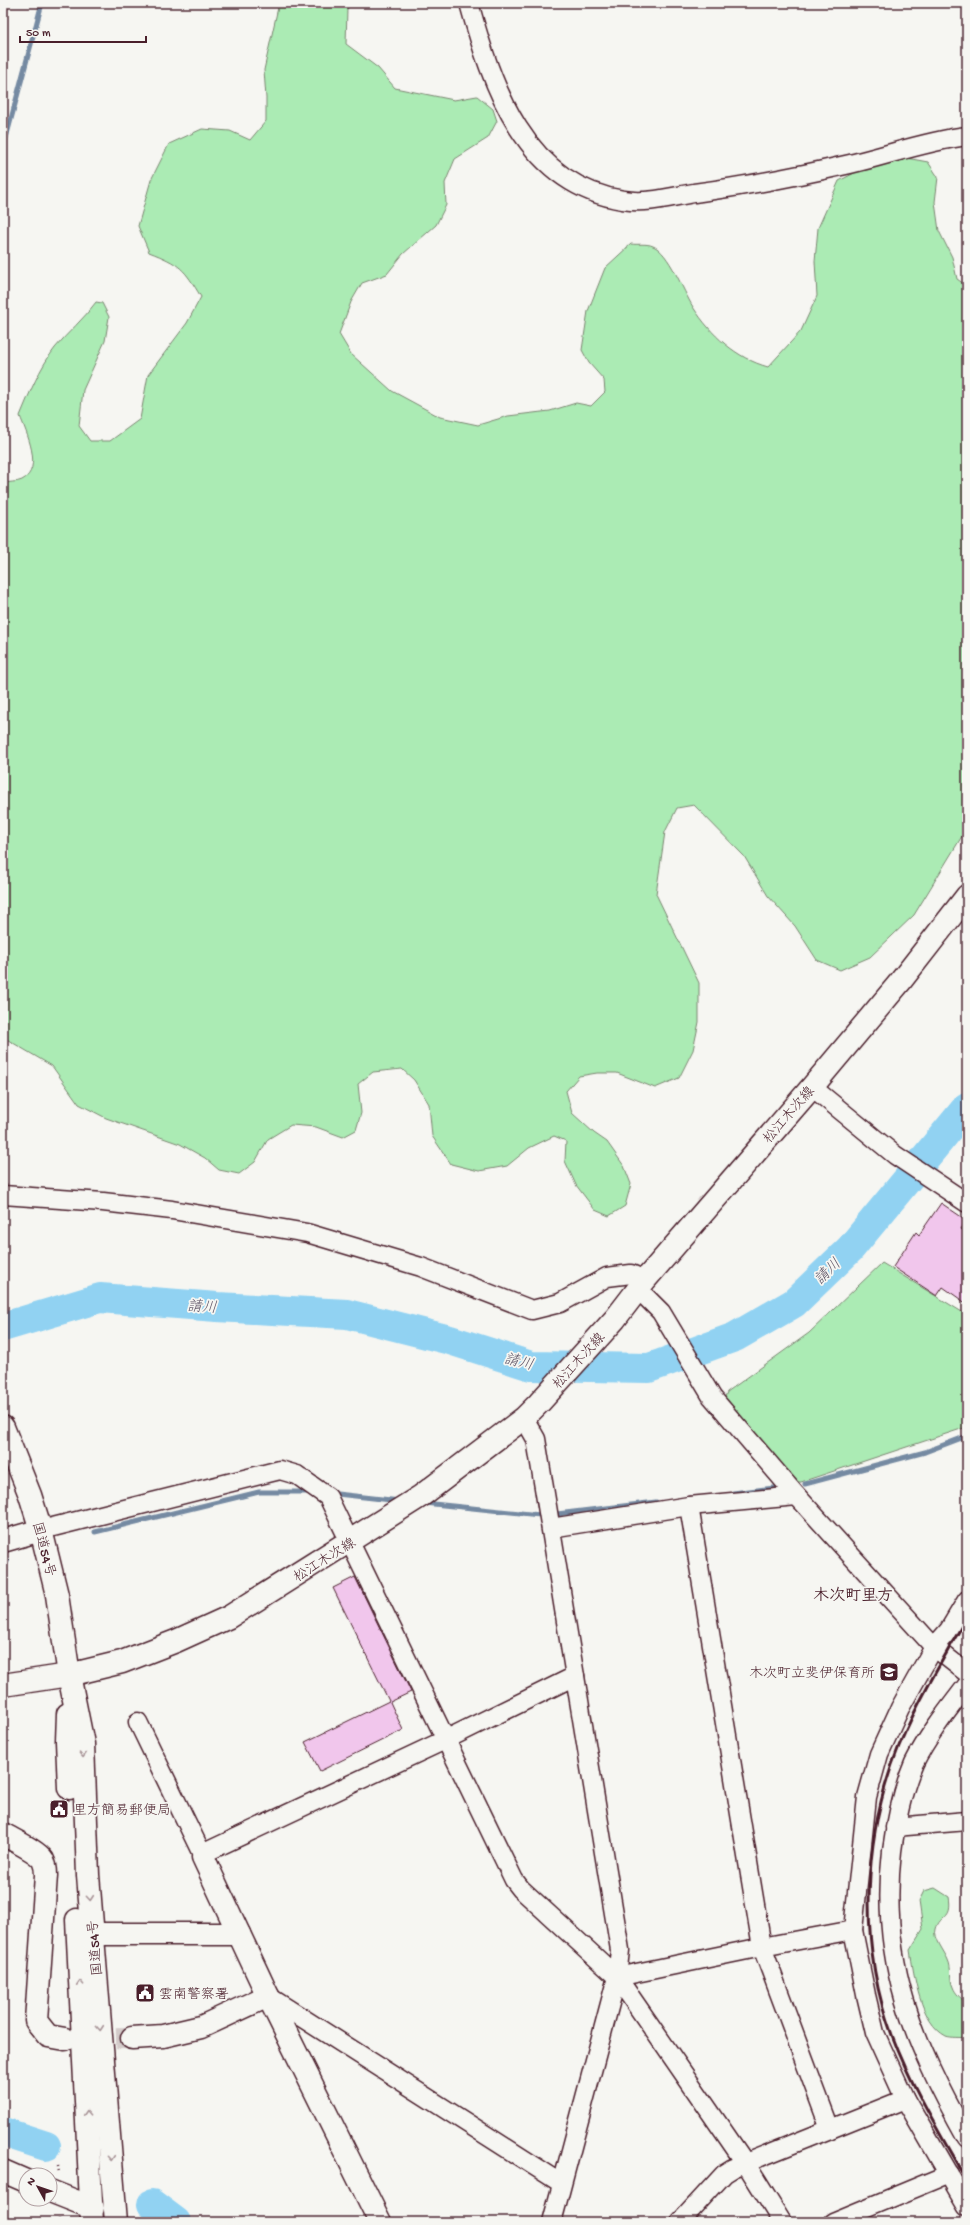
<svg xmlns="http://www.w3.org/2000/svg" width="970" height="2225" viewBox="0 0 970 2225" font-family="'Gochi Hand','Klee One',sans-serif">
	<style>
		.green { fill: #abebb4; stroke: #7a8570 }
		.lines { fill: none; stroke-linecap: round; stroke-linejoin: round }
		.stream { stroke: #758aa2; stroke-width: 5 }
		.river { stroke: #91d2f2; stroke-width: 30 }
		.building { fill: #f1c6ec; stroke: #4a1f2b }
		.secondary-tunnel { stroke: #d4cbca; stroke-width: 22; stroke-dasharray: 22 11; stroke-linecap: butt }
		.street-casing { stroke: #4a1f2b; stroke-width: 21 }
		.secondary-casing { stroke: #4a1f2b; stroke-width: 25 }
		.primary-casing { stroke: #4a1f2b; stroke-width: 25 }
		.highway-casing { stroke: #4a1f2b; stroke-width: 25 }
		.path { stroke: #4a1f2b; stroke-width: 2.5; stroke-dasharray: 1 3; stroke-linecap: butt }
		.street { stroke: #f6f6f2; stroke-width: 18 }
		.secondary { stroke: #f6f6f2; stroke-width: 22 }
		.primary { stroke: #f6f6f2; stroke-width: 22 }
		.highway { stroke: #f6f6f2; stroke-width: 22 }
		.rail { stroke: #4a1f2b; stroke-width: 3 }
		.oneway { stroke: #a99598 }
		.labels { text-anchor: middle; stroke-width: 3.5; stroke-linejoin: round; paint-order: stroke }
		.street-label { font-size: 14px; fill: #4a1f2b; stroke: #f6f6f2 }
		.poi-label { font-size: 14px; fill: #4a1f2b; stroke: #f6f6f2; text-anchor: start }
		.water-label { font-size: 15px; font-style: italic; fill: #5f5567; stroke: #f6f6f2 }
		.quarter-label { font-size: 16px; font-weight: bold; fill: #4a1f2b; stroke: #f6f6f2 }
	</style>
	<rect width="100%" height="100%" fill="#f6f6f2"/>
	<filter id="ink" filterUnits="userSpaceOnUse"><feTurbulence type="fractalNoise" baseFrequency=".025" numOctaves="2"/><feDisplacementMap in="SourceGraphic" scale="8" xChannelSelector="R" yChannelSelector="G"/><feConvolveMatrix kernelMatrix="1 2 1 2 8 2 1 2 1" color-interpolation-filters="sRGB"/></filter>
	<g filter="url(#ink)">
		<!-- green -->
		<g class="green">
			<path d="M279 3H352L347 9 346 44 378 68 395 88 454 100 477 96 493 109 497 121 488 138 455 159 445 183 446 205 436 225 403 254 387 274 362 283 351 302 339 334 351 354 392 391 440 417 478 425 508 416 550 411 576 403 591 406 605 392 604 380 589 363 582 350 588 311 605 268 631 244C637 245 647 243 653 246 669 252 683 291 693 307 711 335 736 358 768 367L801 331 817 296 815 261 818 228 839 181 862 169 901 157 928 162 938 177 935 202 939 231 952 257 957 279 967 286V828L914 915 870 957 840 970 817 960 795 926 768 896 744 856 694 805 677 808 665 832 656 894 699 983V1022L693 1050 679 1078 655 1088 617 1073H597L579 1076 566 1091 572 1113 594 1133 607 1142 624 1166 631 1184 625 1206 609 1216 595 1210 576 1185 565 1161 566 1141 554 1136 529 1148 507 1166 479 1171 451 1164 432 1136 429 1104 414 1080 402 1069 373 1072 358 1084 361 1113 356 1130 343 1137 316 1127 291 1125 268 1139 255 1162 239 1174 219 1170 205 1158 180 1144 106 1118 79 1104 52 1066 3 1037V484C9 481 16 483 22 480 44 469 26 432 20 416 30 392 39 369 55 348 68 332 84 319 96 302L102 303 109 317 105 341 83 390 79 426 90 441H110L140 419 148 375 187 323 201 297C184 268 180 264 149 252L138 226 151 180 169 144 202 129 230 131 250 140 266 121V98L264 70Z"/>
			<path d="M882 1263 967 1315V1427L801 1482H794L725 1397 727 1392 809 1333Z"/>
			<path d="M935 1888 949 1897C953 1919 940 1914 936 1929 933 1938 945 1952 948 1960 952 1968 949 1979 953 1987 955 1993 962 2000 967 2003V2038C961 2037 951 2038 946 2036 920 2023 914 1975 910 1950L923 1929 919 1901 924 1891Z"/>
		</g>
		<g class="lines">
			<!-- stream -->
			<g class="stream">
				<path d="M3 149 42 3"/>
				<path d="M3 1306 11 1323"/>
				<path d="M805 1484 925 1452 967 1436"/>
				<path d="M733 1493 774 1488"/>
				<path d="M337 1494 400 1501"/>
				<path d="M424 1503 540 1515"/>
				<path d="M557 1514 656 1502"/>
				<path d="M95 1532 259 1492H313"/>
				<path d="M3 1562 7 1561"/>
			</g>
			<!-- river -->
			<g class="river">
				<path d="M3 1327 100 1298 217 1307 347 1314 450 1340 531 1366 649 1368 735 1337 794 1303 850 1249 967 1107"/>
				<path d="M3 2132 46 2146"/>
				<path d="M152 2204 176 2222"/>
			</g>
		</g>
		<!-- building -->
		<g class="building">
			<path d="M941 1203 966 1220 961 1229 967 1233V1304L943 1287 937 1296 893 1267 916 1232 919 1235Z"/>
			<path d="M355 1577 411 1692 390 1702 403 1730 320 1771 305 1742 389 1701 333 1588Z"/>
		</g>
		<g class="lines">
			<!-- secondary-tunnel -->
			<path class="secondary-tunnel" d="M83 2039 132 2038"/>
			<!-- street casing -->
			<g class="street-casing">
				<g id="street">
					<path d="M469 3C492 87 525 185 623 200 648 204 670 197 694 193 746 186 798 176 850 164 889 155 926 141 967 136"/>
					<path d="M812 1087 895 1155 967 1203"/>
					<path d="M3 1195 103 1202 172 1210 307 1233 421 1267 532 1310 560 1303 607 1277 631 1274 645 1280"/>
					<path d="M638 1289 661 1312 712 1397 797 1496 934 1647 967 1673"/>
					<path d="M524 1418 536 1439 620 1950 617 1977 552 2222"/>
					<path d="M689 1506 762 1947 830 2129"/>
					<path d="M551 1528 689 1506 797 1496"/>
					<path d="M41 1530 280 1470 297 1475 328 1497 514 1880 521 1889 617 1977 746 2164 782 2222"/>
					<path d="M967 1600 949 1630 934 1647 900 1708 879 1754 867 1797 853 1930 866 1995 875 2033 905 2099 967 2206"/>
					<path d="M967 1685C948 1710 928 1735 914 1763 902 1791 896 1821 892 1851 879 1963 914 2043 967 2138"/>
					<path d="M138 1722 202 1854"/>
					<path d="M895 1827 967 1821"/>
					<path d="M203 1857 202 1854 447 1739 575 1676"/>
					<path d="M617 1977 762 1947 853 1930"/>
					<path d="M268 1996 561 2183"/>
					<path d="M680 2222 725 2173 733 2168 905 2099"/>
					<path d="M833 2222 949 2174"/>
				</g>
			</g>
			<!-- secondary casing -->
			<g class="secondary-casing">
				<g id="secondary">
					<path d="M3 1541 41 1530"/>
					<path d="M3 1685 69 1675"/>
					<path d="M3 1834C13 1840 37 1851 43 1860 45 1864 46 1870 46 1875L36 2021 48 2036 65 2039"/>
					<path d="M203 1857 268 1996 380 2222"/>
					<path d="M93 1934H239"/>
					<path d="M132 2038 163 2036 201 2027 268 1996"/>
					<path d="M3 2171 26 2181"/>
					<path d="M50 2191 93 2208"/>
				</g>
			</g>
			<!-- primary casing -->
			<g class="primary-casing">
				<path id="primary" d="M69 1675 122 1662 176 1641 229 1617 421 1496 524 1418 539 1403 615 1319 645 1280 812 1087 900 982 967 896"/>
			</g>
			<!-- highway casing -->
			<g class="highway-casing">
				<g id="highway">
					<path d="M3 1427 30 1495 41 1530 57 1595 69 1675 83 1744 88 1875 116 2222"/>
					<path d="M68 1714 67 1741 69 1788"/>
					<path d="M77 1920 92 2222"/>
				</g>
			</g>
			<!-- path -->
			<g class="path">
				<path d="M58 2166 59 2173"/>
				<path d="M59 2215V2222"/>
			</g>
			<!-- street -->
			<use href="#street" class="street"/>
			<!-- secondary -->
			<use href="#secondary" class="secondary"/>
			<!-- primary -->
			<use href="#primary" class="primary"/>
			<!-- highway -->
			<use href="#highway" class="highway"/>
			<!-- rail -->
			<path class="rail" d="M967 1617C943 1659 918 1701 899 1746 863 1835 858 1945 892 2035 911 2086 940 2134 967 2181"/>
		</g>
		<!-- one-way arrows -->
		<defs><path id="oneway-chevron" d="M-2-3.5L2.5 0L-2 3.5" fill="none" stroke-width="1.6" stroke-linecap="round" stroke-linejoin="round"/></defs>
		<g class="oneway">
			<use href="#oneway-chevron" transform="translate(83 1755) rotate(88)"/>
			<use href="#oneway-chevron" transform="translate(90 1898) rotate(85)"/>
			<use href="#oneway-chevron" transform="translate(80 1983) rotate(-93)"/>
			<use href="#oneway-chevron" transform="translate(100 2028) rotate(85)"/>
			<use href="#oneway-chevron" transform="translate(87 2113) rotate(-93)"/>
			<use href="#oneway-chevron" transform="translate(111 2158) rotate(85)"/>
		</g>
	</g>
	<!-- icons -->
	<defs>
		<g id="school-square" transform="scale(1)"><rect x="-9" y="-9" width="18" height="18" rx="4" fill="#4a1f2b" stroke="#f6f6f2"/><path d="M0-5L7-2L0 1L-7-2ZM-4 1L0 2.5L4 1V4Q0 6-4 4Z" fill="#fff"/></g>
		<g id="civic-square" transform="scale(1)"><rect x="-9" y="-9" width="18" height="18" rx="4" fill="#4a1f2b" stroke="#f6f6f2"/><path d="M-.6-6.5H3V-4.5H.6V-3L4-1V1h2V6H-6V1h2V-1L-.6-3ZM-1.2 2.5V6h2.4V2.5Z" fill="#fff"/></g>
	</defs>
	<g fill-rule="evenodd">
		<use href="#school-square" x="889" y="1672"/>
		<use href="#civic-square" x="59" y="1809"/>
		<use href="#civic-square" x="145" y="1993"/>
	</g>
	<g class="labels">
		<!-- street labels -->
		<g class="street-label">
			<text transform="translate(788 1114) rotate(-49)" y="5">松江木次線</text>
			<text transform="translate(578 1360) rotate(-48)" y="5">松江木次線</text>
			<text transform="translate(45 1549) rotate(75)" y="5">国道54号</text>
			<text transform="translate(324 1559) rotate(-32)" y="5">松江木次線</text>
			<text transform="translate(94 1948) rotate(-95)" y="5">国道54号</text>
		</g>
		<!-- poi labels -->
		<g class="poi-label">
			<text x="875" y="1677" text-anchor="end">木次町立斐伊保育所</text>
			<text x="73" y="1814">里方簡易郵便局</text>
			<text x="159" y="1998">雲南警察署</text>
		</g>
		<!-- water labels -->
		<g class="water-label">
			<text transform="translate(827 1271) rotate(-44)" y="5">請川</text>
			<text transform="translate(202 1306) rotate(4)" y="5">請川</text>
			<text transform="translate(519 1361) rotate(14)" y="5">請川</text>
		</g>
		<!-- quarter labels -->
		<g class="quarter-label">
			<text x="853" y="1600">木次町里方</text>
		</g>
	</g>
	<!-- margin -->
	<rect width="970" height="2225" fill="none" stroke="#f6f6f2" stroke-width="16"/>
	<rect x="8" y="8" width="954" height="2209" fill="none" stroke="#4a1f2b" stroke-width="1.5" filter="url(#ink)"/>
	<!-- north arrow -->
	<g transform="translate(38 2187) rotate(310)"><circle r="19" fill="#f6f6f2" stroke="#b1a0a2"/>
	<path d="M0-3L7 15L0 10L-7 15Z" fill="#4a1f2b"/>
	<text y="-6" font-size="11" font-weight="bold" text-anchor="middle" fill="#4a1f2b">N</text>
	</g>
	<!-- scale -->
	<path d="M20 36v6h126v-6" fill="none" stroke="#4a1f2b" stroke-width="2"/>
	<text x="26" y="36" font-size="12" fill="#4a1f2b" stroke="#f6f6f2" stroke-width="3" paint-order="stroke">50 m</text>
</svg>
